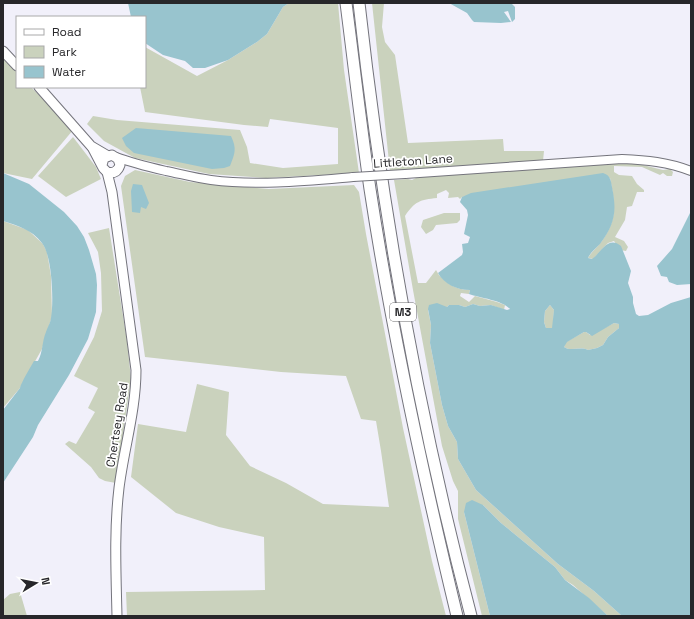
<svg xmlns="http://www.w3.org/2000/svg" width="694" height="619" viewBox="0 0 694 619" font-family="'Space Grotesk',sans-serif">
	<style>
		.green { fill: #cad2bd }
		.water { fill: #98c4ce; fill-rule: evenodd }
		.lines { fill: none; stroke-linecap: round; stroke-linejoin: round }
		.tertiary-casing { stroke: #74747c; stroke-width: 10 }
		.secondary-casing { stroke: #74747c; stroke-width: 11 }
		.motorway-casing { stroke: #74747c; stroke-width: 13 }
		.tertiary { stroke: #fff; stroke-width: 8 }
		.secondary { stroke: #fff; stroke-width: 9 }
		.motorway { stroke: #fff; stroke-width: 11 }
		.tertiary-bridge-casing { stroke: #74747c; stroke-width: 10; stroke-linecap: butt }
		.tertiary-bridge { stroke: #fff; stroke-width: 8 }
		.labels { text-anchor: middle; stroke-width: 3.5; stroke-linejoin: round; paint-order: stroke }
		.shield { fill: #fff; stroke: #68686a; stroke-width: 1 }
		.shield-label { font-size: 11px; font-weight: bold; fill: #27272a }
		.street-label { font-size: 12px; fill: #27272a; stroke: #fff }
	</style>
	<rect width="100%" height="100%" fill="#f1f0fa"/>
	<!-- green -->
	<g class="green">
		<path d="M289 3H338L344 70 359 173 266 178 209 174 135 158 104 141 87 124 93 116 117 120 240 130 247 147 250 163 283 168 338 164V128L270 119 268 127 244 125 145 112 140 87H145V47L197 76 228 60 257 42 267 34 283 7Z"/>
		<path d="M372 3H384L382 27 385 42 395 55 408 143 503 139 504 151H544L543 161 390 171Z"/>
		<path d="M3 58 17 72V87H31L73 130 32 179 3 173Z"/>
		<path d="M73 137 96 167 101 179 66 197 38 176Z"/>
		<path d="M618 163 639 164 663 170 670 169 673 172 672 176H667L663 173 660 175 642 167 614 166V172L619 175 632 176 637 184 644 190V192H637L632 206 627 207 625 220 615 237 624 241 628 247 626 251 620 250 614 241 608 243 593 259 588 258C591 252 598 247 602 241 618 218 615 204 610 178L462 197 460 199 458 197 448 198 449 193 446 190 437 194V198C420 200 415 201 405 216L418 283H426L436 270C438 273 439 276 442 278 450 286 459 290 470 290L469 294 461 293 460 296 469 302 475 296 497 302 505 305 504 310 491 305 480 306 473 304 465 307 459 305H449L447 307 428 310 431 325 430 343 442 405 448 426 457 442 458 459 476 490 558 564 594 591 622 616H608L573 585 565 580 555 567 501 523 483 505 464 512 490 616H482L458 519V491L453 481 442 446 413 290 394 180 408 179 412 180 418 177Z"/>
		<path d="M135 170 190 182 269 189 354 185 359 192 366 234 403 428 432 561 446 616H127L126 592 265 590 264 537 219 527 176 513 131 477 138 424 186 432 197 384 229 392 226 435 250 466 286 483 323 504 389 507 381 451 376 421 361 419 346 376 281 372 145 357 121 186 125 176Z"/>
		<path d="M444 213H460V220L457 223 436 225 433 230 426 234 421 227 423 220Z"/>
		<path d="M3 221 28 230 43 244 47 252 51 276 52 316 42 349 20 388 3 408Z"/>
		<path d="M109 228 127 341 131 379 116 483 105 481 99 478 91 467 65 444 69 441 76 444 95 412 88 408 98 388 74 376 94 337 102 311 101 273 98 252 88 233Z"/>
		<path d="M550 305 554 310 553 328H546L544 322 545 311Z"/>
		<path d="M614 323 619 324V328L608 337 603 345 597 348 588 350C580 346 571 352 564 347L566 342 584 332H586L590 335C598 332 605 327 614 323Z"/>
		<path d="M20 592 27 616H3V600L10 594Z"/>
	</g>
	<!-- water -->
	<g class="water">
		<path d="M128 3H289L283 7 267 34 257 42 228 60 205 68H193L185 61 163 55 145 43V17H131Z"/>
		<path d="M449 3H511L515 7V19L512 22 508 11 504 12 511 22 501 23 474 22 472 20 467 13Z"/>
		<path d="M136 128 231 136C237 149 235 153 230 166L224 168 212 169 134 153 126 146 122 138Z"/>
		<path d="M3 173 29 184 64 212 77 226 84 237 89 250 96 274 97 285 96 312 88 339 69 375 38 425 33 437 3 483V410L20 388C21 383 31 366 34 361H38C43 352 42 341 46 332 48 326 50 324 51 318 54 301 52 255 42 243 31 229 18 226 3 221Z"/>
		<path d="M603 173C610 175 611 180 612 187 617 211 615 224 600 244 596 248 590 253 588 258L592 259C601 253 608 235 621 246L631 271 628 283 633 297V303L636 314 639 316 648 315 671 303 691 297V616H622L594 591 558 564 476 490 458 459 457 442 448 426 442 405 430 343 431 325 428 309 429 305 437 303 447 307 449 305H459L465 307 473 304 480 306 491 305 507 310 510 309C502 300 480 298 469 294L470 290C457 290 444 284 438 273L462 255 463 252 462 244 468 243 470 237 464 234 468 215 467 210 460 202 462 197 471 193ZM550 305 554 310 552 328H546L544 322 545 311ZM614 323 619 324V328L608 337 603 345 597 348 588 350C580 346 571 352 564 347L567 342 584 332H586L592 336Z"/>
		<path d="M133 184 142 185 149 203 146 209 141 207 140 213 132 212 131 191Z"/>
		<path d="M691 211V284L677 285 669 282 667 277 661 276 657 266 672 249Z"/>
		<path d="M472 500 483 505 501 523 555 567 565 580 589 598 608 616H490L464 512 466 503Z"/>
	</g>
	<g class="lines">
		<!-- tertiary casing -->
		<g class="tertiary-casing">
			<g id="tertiary">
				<path d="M116 157C132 163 149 167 166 171 181 174 195 178 211 180 258 186 306 181 353 177"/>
				<path d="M405 174 622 159C646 160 668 162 691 171"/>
			</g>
		</g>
		<!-- secondary casing -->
		<g class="secondary-casing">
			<g id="secondary">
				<path d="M3 51 17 66"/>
				<path d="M39 87 91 146 108 156"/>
				<path d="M92 147 103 168 107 172C114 174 118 171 120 165L118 159 112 155 104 158 102 165"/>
				<path d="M107 172 112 192 136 370C136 410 124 448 119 488 114 530 116 573 117 616"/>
			</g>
		</g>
		<!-- motorway casing -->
		<g class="motorway-casing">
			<g id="motorway">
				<path d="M346 3C354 65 361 127 370 189 392 333 423 475 457 616"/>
				<path d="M359 3C382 210 418 415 471 616"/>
			</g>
		</g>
		<!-- tertiary -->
		<use href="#tertiary" class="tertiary"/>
		<!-- secondary -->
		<use href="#secondary" class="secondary"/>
		<!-- motorway -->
		<use href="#motorway" class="motorway"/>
		<!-- tertiary-bridge casing -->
		<g class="tertiary-bridge-casing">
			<path id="tertiary-bridge" d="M353 177 405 174"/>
		</g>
		<!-- tertiary-bridge -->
		<use href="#tertiary-bridge" class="tertiary-bridge"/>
	</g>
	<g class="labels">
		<!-- shield labels -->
		<rect class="shield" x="390" y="303" width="26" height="18" rx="3"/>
		<g class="shield-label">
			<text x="403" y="316">M3</text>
		</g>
		<!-- street labels -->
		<g class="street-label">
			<text transform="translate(413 161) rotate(-4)" y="4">Littleton Lane</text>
			<text transform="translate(117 425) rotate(-81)" y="4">Chertsey Road</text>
		</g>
	</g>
	<!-- border -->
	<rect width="694" height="619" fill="none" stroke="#27272a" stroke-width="8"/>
	<!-- legend -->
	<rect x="16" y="16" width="130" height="72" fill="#ffffff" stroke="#a9a9aa"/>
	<rect x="24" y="29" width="20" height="6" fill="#ffffff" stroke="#a9a9aa"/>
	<text x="52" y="36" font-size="12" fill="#27272a">Road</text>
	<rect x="24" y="46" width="20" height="12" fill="#cad2bd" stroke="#a9a9aa"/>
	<text x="52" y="56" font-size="12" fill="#27272a">Park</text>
	<rect x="24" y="66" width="20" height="12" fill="#98c4ce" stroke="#a9a9aa"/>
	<text x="52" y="76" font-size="12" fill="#27272a">Water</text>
	<!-- north arrow -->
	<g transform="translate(36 583) rotate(80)" stroke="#ffffff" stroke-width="3" paint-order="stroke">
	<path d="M0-3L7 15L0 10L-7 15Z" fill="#27272a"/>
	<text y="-6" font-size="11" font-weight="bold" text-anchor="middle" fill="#27272a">N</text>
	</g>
</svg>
